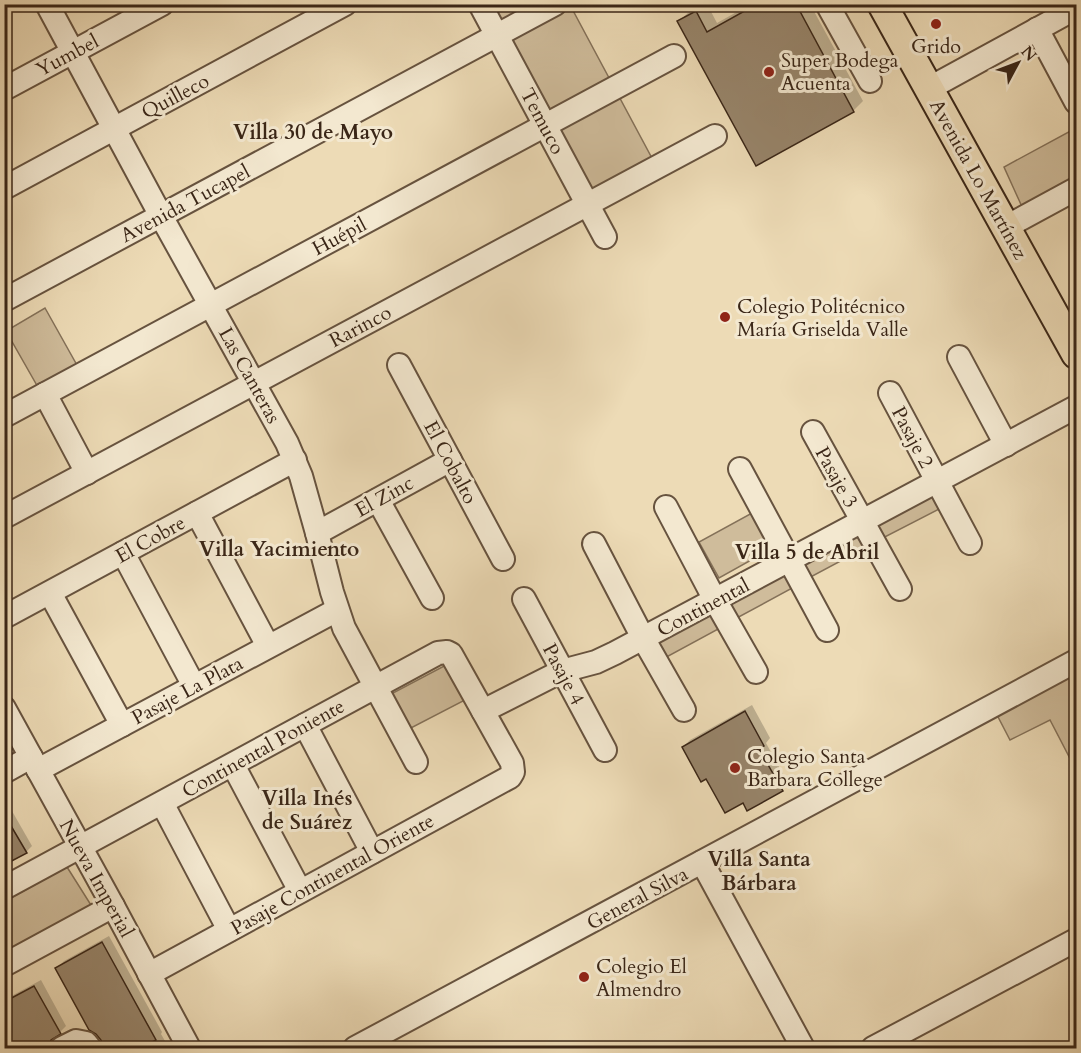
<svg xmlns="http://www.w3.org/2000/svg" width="1081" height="1053" viewBox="0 0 1081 1053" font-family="Cardo,serif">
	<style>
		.green { fill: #cfbc9b; stroke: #847159; stroke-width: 1.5 }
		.shadow { fill: #0003 }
		.building { fill: #97846a; stroke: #3a2617; stroke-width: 1.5 }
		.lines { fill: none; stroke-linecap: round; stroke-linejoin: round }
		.minor-casing { stroke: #67533f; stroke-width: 26 }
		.major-casing { stroke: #3a2617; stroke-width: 32 }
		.minor { stroke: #f3e8d0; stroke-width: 22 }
		.major { stroke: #eddbb6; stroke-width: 28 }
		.poi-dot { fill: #8f2418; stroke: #f3e8d0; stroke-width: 2 }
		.labels { text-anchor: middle; stroke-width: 6; stroke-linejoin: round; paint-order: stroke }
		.poi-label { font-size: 20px; fill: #3a2617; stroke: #f3e8d0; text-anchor: start }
		.street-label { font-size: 20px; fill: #3a2617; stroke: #f3e8d0 }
		.neighbourhood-label { font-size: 21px; font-weight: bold; fill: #3a2617; stroke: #f3e8d0 }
	</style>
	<rect width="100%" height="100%" fill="#eddbb6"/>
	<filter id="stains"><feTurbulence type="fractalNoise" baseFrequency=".00333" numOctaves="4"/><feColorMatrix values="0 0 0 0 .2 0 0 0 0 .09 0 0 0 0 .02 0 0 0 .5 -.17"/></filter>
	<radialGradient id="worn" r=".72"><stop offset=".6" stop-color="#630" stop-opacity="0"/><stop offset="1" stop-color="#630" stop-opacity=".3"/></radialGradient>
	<!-- green -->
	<g class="green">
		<path d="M485 5H570L654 162 592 195Z"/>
		<path d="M1076 128V179L1023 209 1004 167Z"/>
		<path d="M45 308 78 367 39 389 6 331Z"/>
		<path d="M933 489 943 507 877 541 868 524Z"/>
		<path d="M752 513 771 549 719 578 699 542Z"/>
		<path d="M858 531 867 547 805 580 796 564Z"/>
		<path d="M787 570 796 586 735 619 726 603Z"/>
		<path d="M713 610 722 627 661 660 651 643Z"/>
		<path d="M446 665 465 700 409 729 391 694Z"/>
		<path d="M1076 668V770L1050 720 1010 740 995 711Z"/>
		<path d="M67 867 96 913 5 961V901Z"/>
	</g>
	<!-- shadow -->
	<g class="shadow">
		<path d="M702 4H707L717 23 751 4H810L863 101 853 111 679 21 689 12Z"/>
		<path d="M752 705 770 738 766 743 788 783 782 790 743 801 706 777 683 747 690 740Z"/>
		<path d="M4 797 32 846 26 852 4 864Z"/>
		<path d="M109 936 162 1032 161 1034 169 1048H105L102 1039 57 968 64 961Z"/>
		<path d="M41 980 66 1026 57 1035 55 1041 47 1048H4V1000Z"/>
	</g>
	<!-- building -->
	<g class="building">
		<path d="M757 4H796L854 112 756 166 677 21 696 11 707 32Z"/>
		<path d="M745 711 764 746 759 749 783 791 747 811 743 803 725 813 706 779 701 782 682 747Z"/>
		<path d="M4 814 27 853 4 865Z"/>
		<path d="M102 942 156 1040 141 1048H103L101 1040 96 1034 89 1030 55 968Z"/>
		<path d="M34 986 61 1034 51 1040 49 1048H9L4 1041V1002Z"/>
	</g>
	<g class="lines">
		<!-- minor casing -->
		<g class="minor-casing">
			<g id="minor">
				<path d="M47 4 161 216 287 443 301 476 317 533 332 592 344 628 416 762"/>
				<path d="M480 4 605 237"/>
				<path d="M827 4 870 81"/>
				<path d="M1037 29 1076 102"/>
				<path d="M4 89 162 4"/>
				<path d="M928 89 1076 8"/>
				<path d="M4 188 345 4"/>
				<path d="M1006 227 1076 189"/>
				<path d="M4 300 555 4"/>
				<path d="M959 357 1006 445"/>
				<path d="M399 365 503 559"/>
				<path d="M890 393 970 543"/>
				<path d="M45 394 87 473"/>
				<path d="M4 416 674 56"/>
				<path d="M813 432 900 589"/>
				<path d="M740 469 827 630"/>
				<path d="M378 500 432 598"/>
				<path d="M666 507 715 600 756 672"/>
				<path d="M197 513 268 646"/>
				<path d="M4 517 715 136"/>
				<path d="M317 533 450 460"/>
				<path d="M594 544 643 638 684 710"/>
				<path d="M123 553 194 686"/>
				<path d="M50 593 122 725"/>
				<path d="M524 599 605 750"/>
				<path d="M4 617 295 460"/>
				<path d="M4 708 113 906 189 1048"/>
				<path d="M483 711 562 671 596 662 615 653 1076 407"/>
				<path d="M305 725 372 852"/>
				<path d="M233 765 300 891"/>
				<path d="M38 770 337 610"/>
				<path d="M4 772 31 757"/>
				<path d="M162 803 229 930"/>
				<path d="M702 862 803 1048"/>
				<path d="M4 888 438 653 447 652 451 654 512 763 513 772 510 777 149 974"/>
				<path d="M4 965 113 906"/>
				<path d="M62 1048 76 1041 86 1043 90 1048"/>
				<path d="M355 1048 1076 661"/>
				<path d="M873 1048 1076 940"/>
			</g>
		</g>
		<!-- major casing -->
		<g class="major-casing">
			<path id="major" d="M882 4 1076 354"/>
		</g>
		<!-- minor -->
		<use href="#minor" class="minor"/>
		<!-- major -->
		<use href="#major" class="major"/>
	</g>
	<!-- markers -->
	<g class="poi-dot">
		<circle cx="936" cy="24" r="6"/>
		<circle cx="769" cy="72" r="6"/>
		<circle cx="725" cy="317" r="6"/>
		<circle cx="735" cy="768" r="6"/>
		<circle cx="584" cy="977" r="6"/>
	</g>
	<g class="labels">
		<!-- poi labels -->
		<g class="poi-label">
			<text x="936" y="53" text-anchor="middle">Grido</text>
			<text x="781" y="67">Super Bodega<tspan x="781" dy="23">Acuenta</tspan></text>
			<text x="737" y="313">Colegio Politécnico<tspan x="737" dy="23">María Griselda Valle</tspan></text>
			<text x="747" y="763">Colegio Santa<tspan x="747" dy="23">Barbara College</tspan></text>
			<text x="596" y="973">Colegio El<tspan x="596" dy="23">Almendro</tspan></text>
		</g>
		<!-- street labels -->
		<g class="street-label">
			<text transform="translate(67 55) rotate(-28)" y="7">Yumbel</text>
			<text transform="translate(175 96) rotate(-28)" y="7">Quilleco</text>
			<text transform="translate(543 121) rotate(62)" y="7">Temuco</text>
			<text transform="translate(979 179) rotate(61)" y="7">Avenida Lo Martínez</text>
			<text transform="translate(185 203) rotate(-28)" y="7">Avenida Tucapel</text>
			<text transform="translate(339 236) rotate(-28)" y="7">Huépil</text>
			<text transform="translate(360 326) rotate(-28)" y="7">Rarinco</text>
			<text transform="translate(250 375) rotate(61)" y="7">Las Canteras</text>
			<text transform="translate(913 437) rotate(62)" y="7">Pasaje 2</text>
			<text transform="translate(451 462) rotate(62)" y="7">El Cobalto</text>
			<text transform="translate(837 477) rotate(61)" y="7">Pasaje 3</text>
			<text transform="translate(384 496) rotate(-29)" y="7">El Zinc</text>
			<text transform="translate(150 539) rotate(-29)" y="7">El Cobre</text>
			<text transform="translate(703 607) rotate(-28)" y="7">Continental</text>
			<text transform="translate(564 674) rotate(62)" y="7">Pasaje 4</text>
			<text transform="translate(187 690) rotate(-28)" y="7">Pasaje La Plata</text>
			<text transform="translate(263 748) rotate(-29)" y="7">Continental Poniente</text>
			<text transform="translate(332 874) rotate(-29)" y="7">Pasaje Continental Oriente</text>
			<text transform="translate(97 878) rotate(61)" y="7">Nueva Imperial</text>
			<text transform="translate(637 898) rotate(-28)" y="7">General Silva</text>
		</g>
		<!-- neighbourhood labels -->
		<g class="neighbourhood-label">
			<text x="313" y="139">Villa 30 de Mayo</text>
			<text x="279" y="556">Villa Yacimiento</text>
			<text x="807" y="559">Villa 5 de Abril</text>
			<text x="307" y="805">Villa Inés<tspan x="307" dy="24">de Suárez</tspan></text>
			<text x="759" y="866">Villa Santa<tspan x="759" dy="24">Bárbara</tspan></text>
		</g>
	</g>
	<!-- margin -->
	<rect width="1081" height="1053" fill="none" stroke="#eddbb6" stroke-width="24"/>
	<rect x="6" y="6" width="1069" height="1041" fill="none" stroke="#3a2617" stroke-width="3"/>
	<rect x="12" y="12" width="1057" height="1029" fill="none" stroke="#3a2617" stroke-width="1.5"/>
	<!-- north arrow -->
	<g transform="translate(1018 63) rotate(49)" stroke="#f3e8d0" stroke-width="4.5" paint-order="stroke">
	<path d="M0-4.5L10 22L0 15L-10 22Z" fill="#3a2617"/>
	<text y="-9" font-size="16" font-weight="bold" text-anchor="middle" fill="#3a2617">N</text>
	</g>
	<rect width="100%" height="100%" filter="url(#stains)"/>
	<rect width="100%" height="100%" fill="url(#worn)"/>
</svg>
